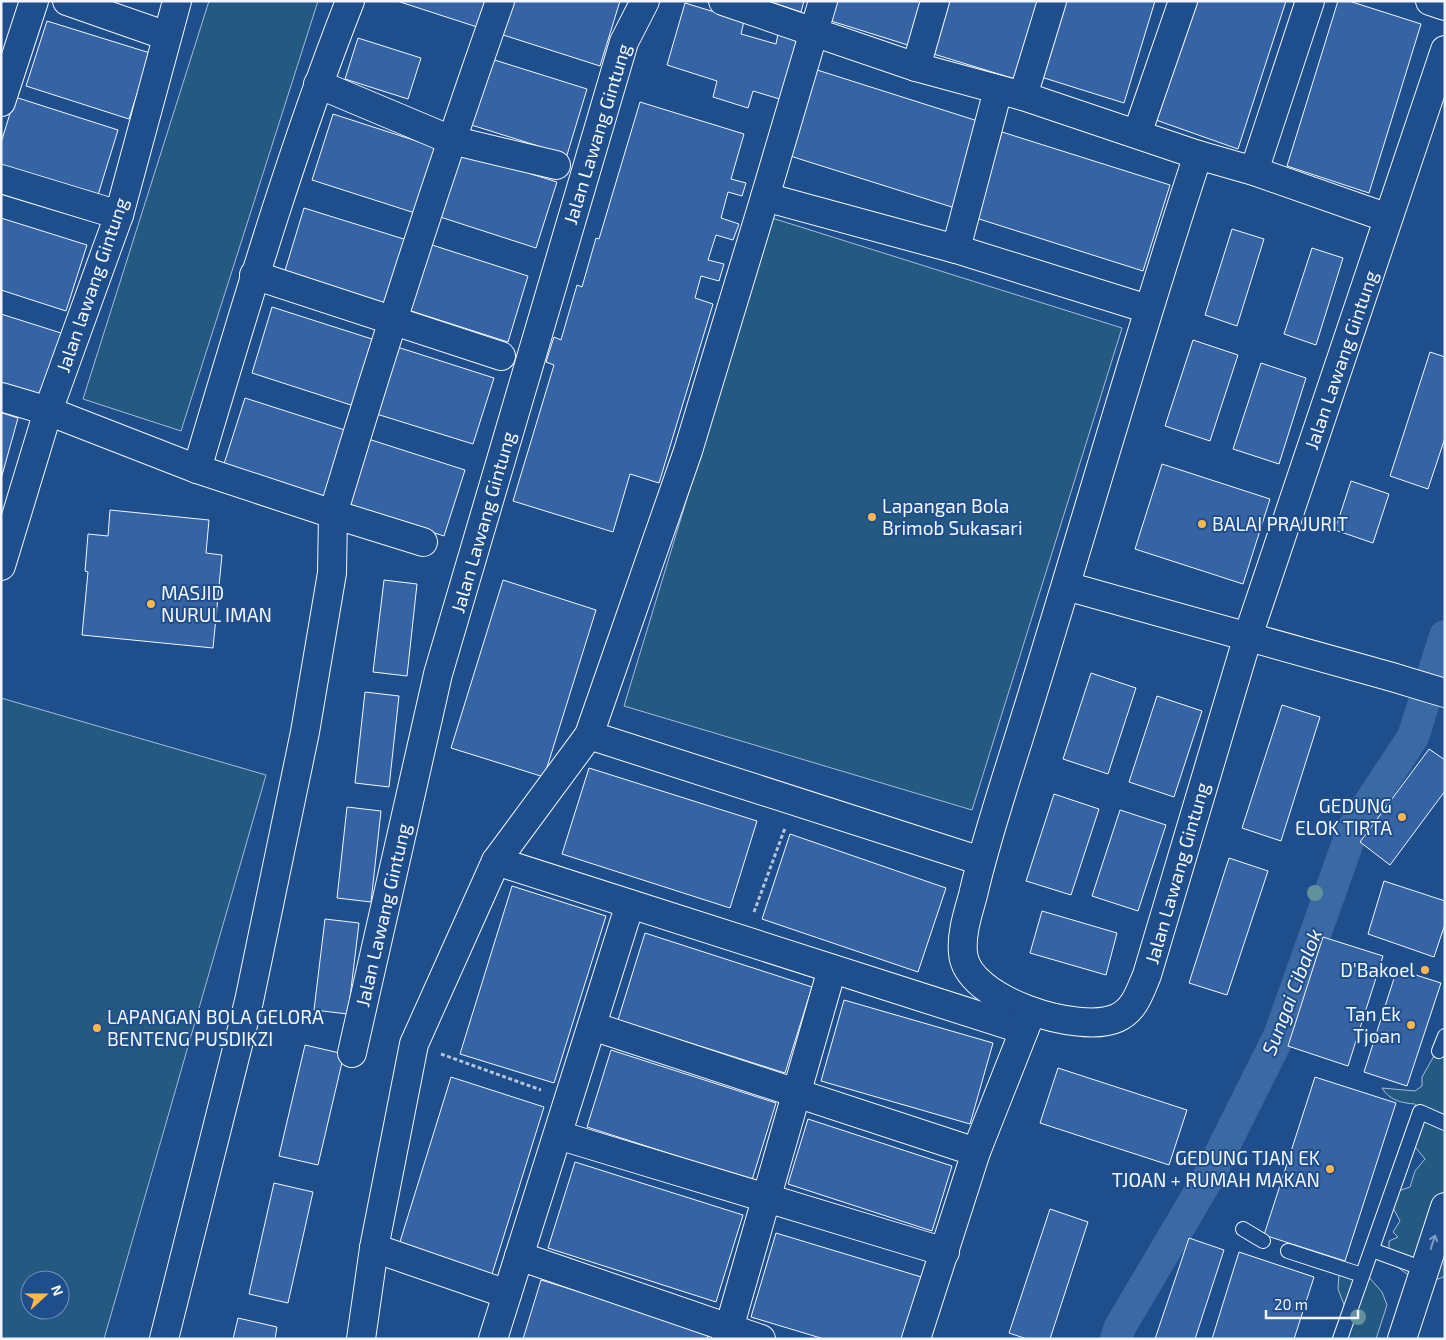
<svg xmlns="http://www.w3.org/2000/svg" width="1446" height="1340" viewBox="0 0 1446 1340" font-family="'Exo 2',sans-serif">
	<style>
		.green { fill: #245a82; stroke: #a8bbd7; fill-rule: evenodd }
		.lines { fill: none; stroke-linecap: round; stroke-linejoin: round }
		.canal { stroke: #3b69a3; stroke-width: 32 }
		.building { fill: #3563a3; stroke: #f2f6ff }
		.lane-casing { stroke: #f2f6ff; stroke-width: 16 }
		.street-casing { stroke: #f2f6ff; stroke-width: 30 }
		.highway-casing { stroke: #f2f6ff; stroke-width: 30 }
		.path { stroke: #b3c4dc; stroke-width: 3; stroke-dasharray: 4 2.5; stroke-linecap: butt }
		.lane { stroke: #1f4e8c; stroke-width: 14 }
		.street { stroke: #1f4e8c; stroke-width: 28 }
		.highway { stroke: #1f4e8c; stroke-width: 28 }
		.tree { fill: #61919a }
		.oneway { stroke: #7e9ac0 }
		.poi-dot { fill: #ffb74d; stroke: #1f4e8c; stroke-width: 2 }
		.labels { text-anchor: middle; stroke-width: 4; stroke-linejoin: round; paint-order: stroke }
		.street-label { font-size: 19px; fill: #f2f6ff; stroke: #1f4e8c }
		.poi-label { font-size: 19px; fill: #f2f6ff; stroke: #1f4e8c; text-anchor: start }
		.water-label { font-size: 20px; font-style: italic; fill: #f2f6ff; stroke: #1f4e8c }
	</style>
	<rect width="100%" height="100%" fill="#1f4e8c"/>
	<!-- green -->
	<g class="green">
		<path d="M209 1H318L181 431 83 399Z"/>
		<path d="M772 218 1122 328 972 810 624 706Z"/>
		<path d="M1 698 266 775 104 1339H1ZM30 1280H60V1310H30Z"/>
		<path d="M1445 1051V1276C1423 1288 1405 1275 1389 1259V1241L1398 1237 1393 1232 1400 1221 1391 1204 1395 1192 1410 1187 1415 1171 1425 1159 1411 1142 1418 1112 1415 1104C1401 1103 1389 1100 1382 1088L1415 1091 1422 1086V1077L1435 1054Z"/>
		<path d="M1360 1267 1382 1292 1387 1305 1376 1339H1340L1346 1310 1338 1289 1339 1274Z"/>
	</g>
	<g class="lines">
		<!-- canal -->
		<path class="canal" d="M1116 1339 1120 1327 1208 1178 1279 1036 1353 828 1413 737 1445 636"/>
	</g>
	<!-- building -->
	<g class="building">
		<path d="M397 1H485L477 27Z"/>
		<path d="M507 1H620L600 66 497 33Z"/>
		<path d="M768 1H804L801 12Z"/>
		<path d="M834 1H925L911 46 828 20Z"/>
		<path d="M940 1H1042L1018 80 924 51Z"/>
		<path d="M1065 1H1155L1124 103 1041 77Z"/>
		<path d="M1193 1H1286L1238 149 1156 120Z"/>
		<path d="M1338 1H1349L1421 24 1369 193 1287 166Z"/>
		<path d="M685 3 744 21 741 34 776 44 778 34 800 40 783 100 753 91 748 108 713 97 717 81 667 65Z"/>
		<path d="M47 21 150 53 129 119 26 86Z"/>
		<path d="M358 38 421 58 408 99 345 79Z"/>
		<path d="M485 57 587 89 567 155 465 123Z"/>
		<path d="M814 69 981 122 955 208 787 155Z"/>
		<path d="M15 97 118 130 98 195 1 165V143Z"/>
		<path d="M640 102 744 134 731 179 746 183 742 196 728 192 721 218 739 224 733 240 716 235 708 260 724 264 719 281 701 276 695 298 713 304 659 483 630 474 613 532 513 501 554 365 546 362 554 337 561 340 577 285 582 287 596 238 599 239Z"/>
		<path d="M333 114 435 147 415 213 312 180Z"/>
		<path d="M1002 132 1170 185 1143 271 976 218Z"/>
		<path d="M454 150 557 182 536 248 434 215Z"/>
		<path d="M304 208 407 240 386 307 284 274Z"/>
		<path d="M1 218 87 245 66 311 1 290Z"/>
		<path d="M1232 229 1264 239 1237 326 1205 315Z"/>
		<path d="M426 243 528 276 508 342 405 309Z"/>
		<path d="M1312 248 1343 258 1316 345 1284 334Z"/>
		<path d="M272 307 375 340 354 406 252 373Z"/>
		<path d="M1 314 61 333 41 399 1 387Z"/>
		<path d="M1193 340 1238 355 1210 441 1165 426Z"/>
		<path d="M391 345 494 378 473 444 370 412Z"/>
		<path d="M1430 352 1445 357V438L1428 489 1390 476Z"/>
		<path d="M1261 363 1306 378 1279 464 1233 449Z"/>
		<path d="M245 398 348 431 327 497 224 464Z"/>
		<path d="M2 413 18 418 1 479V416Z"/>
		<path d="M362 437 465 470 444 536 341 503Z"/>
		<path d="M1162 464 1270 499 1243 584 1135 549Z"/>
		<path d="M1351 481 1389 494 1373 543 1335 530Z"/>
		<path d="M110 510 209 520 206 553 222 555 213 648 82 635 88 572 85 571 88 534 108 536Z"/>
		<path d="M384 580 417 584 407 676 373 672Z"/>
		<path d="M503 580 596 610 544 777 451 748Z"/>
		<path d="M1091 673 1136 688 1108 774 1063 759Z"/>
		<path d="M365 692 399 696 389 787 355 783Z"/>
		<path d="M1157 696 1202 711 1174 797 1129 782Z"/>
		<path d="M1282 705 1320 717 1281 841 1242 828Z"/>
		<path d="M1429 749 1445 760V791L1390 865 1360 842Z"/>
		<path d="M589 768 757 821 730 908 562 854Z"/>
		<path d="M1054 794 1099 809 1071 895 1026 881Z"/>
		<path d="M347 807 381 811 371 902 337 898Z"/>
		<path d="M1120 810 1166 825 1138 911 1092 896Z"/>
		<path d="M790 834 946 888 918 972 762 919Z"/>
		<path d="M1229 858 1268 871 1227 995 1189 983Z"/>
		<path d="M1384 881 1445 901V924L1434 957 1368 934Z"/>
		<path d="M512 886 606 916 554 1083 460 1054Z"/>
		<path d="M1042 911 1117 933 1106 975 1030 953Z"/>
		<path d="M325 919 359 923 348 1014 314 1010Z"/>
		<path d="M645 933 812 987 785 1073 618 1020Z"/>
		<path d="M1323 937 1383 956 1348 1066 1288 1046Z"/>
		<path d="M1397 969 1441 983 1407 1086 1364 1072Z"/>
		<path d="M844 1000 993 1043 970 1124 821 1081Z"/>
		<path d="M305 1045 344 1054 318 1165 279 1156Z"/>
		<path d="M611 1050 776 1103 752 1180 587 1127Z"/>
		<path d="M1058 1068 1187 1110 1169 1165 1040 1123Z"/>
		<path d="M451 1077 544 1107 492 1274 399 1245Z"/>
		<path d="M1315 1077 1396 1103 1345 1261 1264 1235Z"/>
		<path d="M808 1119 952 1166 932 1231 788 1184Z"/>
		<path d="M575 1162 743 1215 716 1302 548 1248Z"/>
		<path d="M274 1183 313 1192 288 1303 249 1294Z"/>
		<path d="M1050 1209 1088 1222 1050 1339H1027L1009 1333Z"/>
		<path d="M776 1233 928 1279 910 1339H824L751 1317Z"/>
		<path d="M1189 1238 1224 1250 1195 1339H1155Z"/>
		<path d="M1239 1252 1314 1277 1294 1339H1212Z"/>
		<path d="M541 1280 709 1332 707 1339H523Z"/>
		<path d="M238 1318 277 1327 275 1339H233Z"/>
	</g>
	<g class="lines">
		<!-- lane casing -->
		<g class="lane-casing">
			<g id="lane">
				<path d="M1439 1051 1445 1036"/>
				<path d="M1243 1229 1263 1241"/>
				<path d="M1372 1250 1424 1269"/>
				<path d="M1288 1251 1362 1275"/>
				<path d="M1340 1339 1420 1112 1445 1123"/>
			</g>
		</g>
		<!-- street casing -->
		<g class="street-casing">
			<g id="street">
				<path d="M67 1 167 36"/>
				<path d="M723 1 916 67 1023 96 1198 155 1254 171 1388 218"/>
				<path d="M1430 1 1445 6"/>
				<path d="M916 67 935 1"/>
				<path d="M318 84 451 140 556 165"/>
				<path d="M1023 96 1052 1"/>
				<path d="M1 102 34 1"/>
				<path d="M1137 134 1183 1"/>
				<path d="M1198 155C1137 340 1084 528 1026 715 1008 774 987 834 973 895 968 913 961 934 963 953 966 1000 1080 1035 1117 1018 1135 1010 1140 991 1147 975L1248 636 1445 50"/>
				<path d="M1254 171 1310 1"/>
				<path d="M1 179 119 215"/>
				<path d="M765 197 823 1"/>
				<path d="M956 249 998 90"/>
				<path d="M254 275 501 356"/>
				<path d="M1 397 48 411 197 469 333 514 332 573 305 732 249 1001 164 1339"/>
				<path d="M197 469C244 311 290 154 350 1"/>
				<path d="M423 542 333 514C385 341 440 171 500 1"/>
				<path d="M1 566 48 411 119 215 177 1"/>
				<path d="M1066 586 1392 677 1445 693"/>
				<path d="M589 735 981 861"/>
				<path d="M496 861 1024 1030"/>
				<path d="M592 1026 976 1152"/>
				<path d="M352 1053 438 674 624 42 645 1"/>
				<path d="M558 1135 945 1252"/>
				<path d="M374 1248 507 1294"/>
				<path d="M519 1256 761 1339"/>
				<path d="M361 1339 374 1248 414 1044 496 861 589 735 688 451 765 197 956 249 1148 309"/>
				<path d="M493 1339 630 904"/>
				<path d="M726 1339 832 969"/>
				<path d="M916 1339 976 1152 1031 1013"/>
			</g>
		</g>
		<!-- highway casing -->
		<g class="highway-casing">
			<path id="highway" d="M1402 1339 1445 1207"/>
		</g>
		<!-- path -->
		<g class="path">
			<path d="M754 912 785 828"/>
			<path d="M441 1054 541 1090"/>
		</g>
		<!-- lane -->
		<use href="#lane" class="lane"/>
		<!-- street -->
		<use href="#street" class="street"/>
		<!-- highway -->
		<use href="#highway" class="highway"/>
	</g>
	<!-- trees -->
	<g class="tree">
		<circle cx="1315" cy="893" r="8"/>
		<circle cx="1358" cy="1317" r="8"/>
	</g>
	<!-- one-way arrows -->
	<defs><path id="oneway-shaft" d="M-6 0H5M1.5-3L5.5 0L1.5 3" fill="none" stroke-width="1.6" stroke-linecap="round" stroke-linejoin="round" transform="scale(1.25)"/></defs>
	<use class="oneway" href="#oneway-shaft" transform="translate(1433 1242) rotate(-72)"/>
	<!-- markers -->
	<g class="poi-dot">
		<circle cx="872" cy="517" r="5"/>
		<circle cx="1202" cy="524" r="5"/>
		<circle cx="151" cy="604" r="5"/>
		<circle cx="1402" cy="817" r="5"/>
		<circle cx="1425" cy="970" r="5"/>
		<circle cx="1411" cy="1025" r="5"/>
		<circle cx="97" cy="1028" r="5"/>
		<circle cx="1330" cy="1169" r="5"/>
	</g>
	<g class="labels">
		<!-- street labels -->
		<g class="street-label">
			<text transform="translate(597 134) rotate(-73)" y="7">Jalan Lawang Gintung</text>
			<text transform="translate(92 285) rotate(-71)" y="7">Jalan lawang Gintung</text>
			<text transform="translate(1341 360) rotate(-71)" y="7">Jalan Lawang Gintung</text>
			<text transform="translate(483 522) rotate(-74)" y="7">Jalan Lawang Gintung</text>
			<text transform="translate(1177 873) rotate(-74)" y="7">Jalan Lawang Gintung</text>
			<text transform="translate(383 915) rotate(-77)" y="7">Jalan Lawang Gintung</text>
		</g>
		<!-- poi labels -->
		<g class="poi-label">
			<text x="882" y="513">Lapangan Bola<tspan x="882" dy="22">Brimob Sukasari</tspan></text>
			<text x="1212" y="531">BALAI PRAJURIT</text>
			<text x="161" y="600">MASJID<tspan x="161" dy="22">NURUL IMAN</tspan></text>
			<text x="1392" y="813" text-anchor="end">GEDUNG<tspan x="1392" dy="22">ELOK TIRTA</tspan></text>
			<text x="1415" y="977" text-anchor="end">D'Bakoel</text>
			<text x="1401" y="1021" text-anchor="end">Tan Ek<tspan x="1401" dy="22">Tjoan</tspan></text>
			<text x="107" y="1024">LAPANGAN BOLA GELORA<tspan x="107" dy="22">BENTENG PUSDIKZI</tspan></text>
			<text x="1320" y="1165" text-anchor="end">GEDUNG TJAN EK<tspan x="1320" dy="22">TJOAN + RUMAH MAKAN</tspan></text>
		</g>
		<!-- water labels -->
		<g class="water-label">
			<text transform="translate(1292 992) rotate(-69)" y="7">Sungai Cibalok</text>
		</g>
	</g>
	<!-- border -->
	<rect width="1446" height="1340" fill="none" stroke="#f2f6ff" stroke-width="5"/>
	<!-- north arrow -->
	<g transform="translate(45 1295) rotate(69)"><circle r="24" fill="#1f4e8c" stroke="#7391ba"/>
	<path d="M0-4L9 19L0 12L-9 19Z" fill="#ffb74d"/>
	<text y="-8" font-size="14" font-weight="bold" text-anchor="middle" fill="#f2f6ff">N</text>
	</g>
	<!-- scale -->
	<path d="M1266 1310v8h92v-8" fill="none" stroke="#f2f6ff" stroke-width="2.5"/>
	<text x="1274" y="1310" font-size="15" fill="#f2f6ff" stroke="#1f4e8c" stroke-width="4" paint-order="stroke">20 m</text>
</svg>
